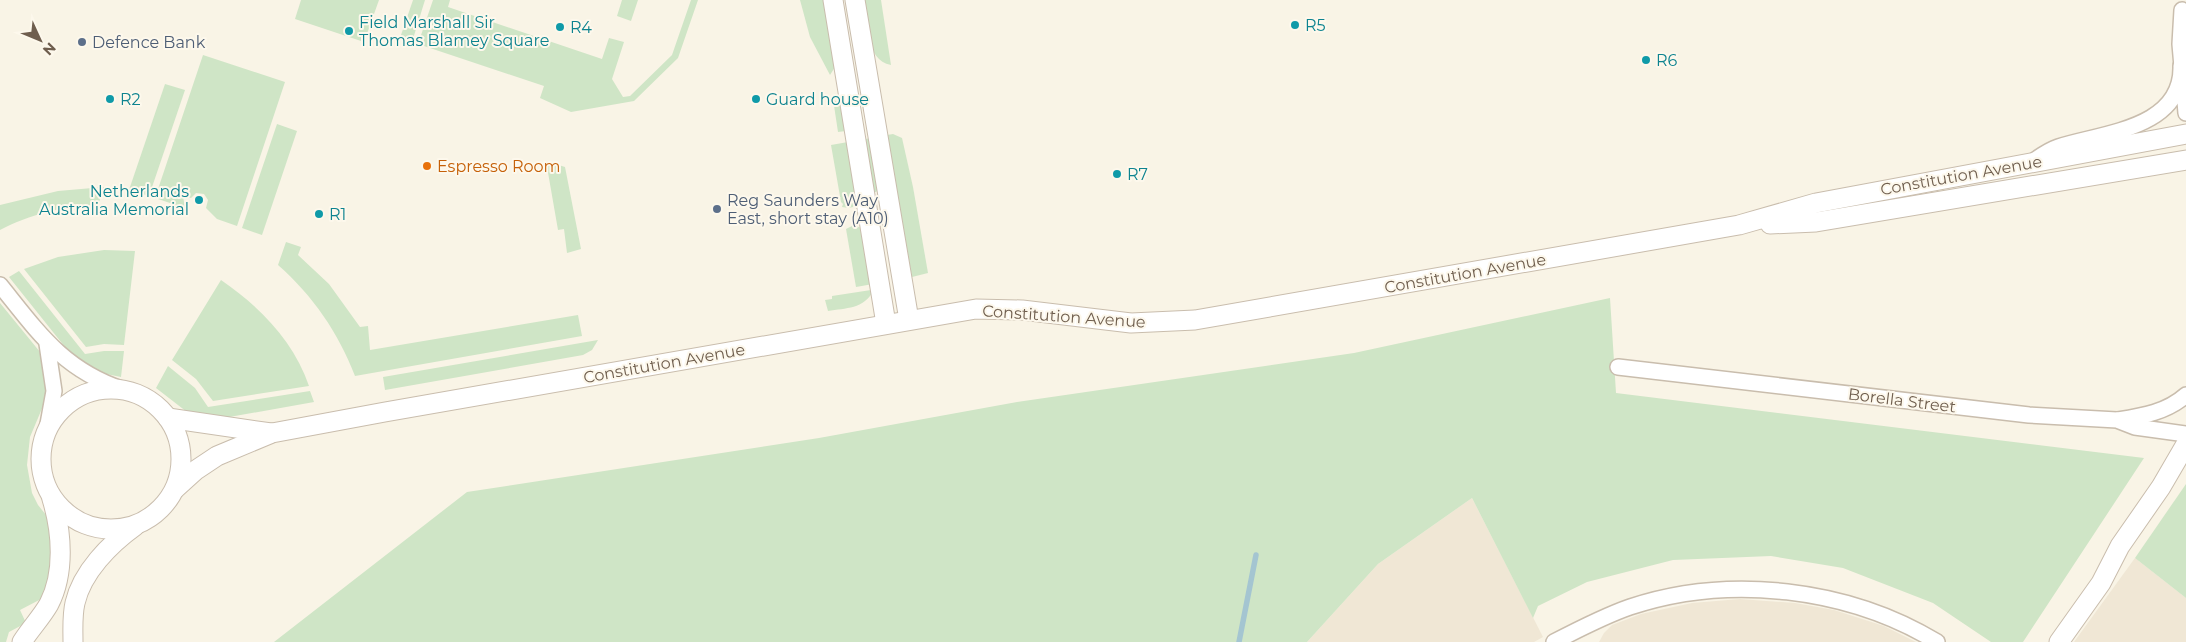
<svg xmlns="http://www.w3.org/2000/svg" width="2186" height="642" viewBox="0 0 2186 642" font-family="Montserrat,sans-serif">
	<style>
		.residential { fill: #f0e7d5 }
		.green { fill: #cfe5c6 }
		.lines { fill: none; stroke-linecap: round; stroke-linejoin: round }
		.stream { stroke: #a4c5d1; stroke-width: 5.5 }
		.minor-casing { stroke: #c9bdad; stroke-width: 18 }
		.tertiary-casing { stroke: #c9bdad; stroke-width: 21 }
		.minor { stroke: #fff; stroke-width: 15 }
		.tertiary { stroke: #fff; stroke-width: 19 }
		.culture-dot { fill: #0f9aa8; stroke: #fdf8ec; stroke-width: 2 }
		.service-dot { fill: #5c6f8a; stroke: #fdf8ec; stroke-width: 2 }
		.food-dot { fill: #e8710a; stroke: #fdf8ec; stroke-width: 2 }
		.labels { text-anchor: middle; stroke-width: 4; stroke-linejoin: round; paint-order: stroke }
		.culture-label { font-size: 16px; fill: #0d838f; stroke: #fdf8ec; text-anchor: start }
		.service-label { font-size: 16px; fill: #4e5e75; stroke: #fdf8ec; text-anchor: start }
		.food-label { font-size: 16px; fill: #c56008; stroke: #fdf8ec; text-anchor: start }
		.street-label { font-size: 16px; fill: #6f5e4e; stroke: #fdf8ec }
	</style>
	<rect width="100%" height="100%" fill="#f9f4e6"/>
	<!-- residential -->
	<g class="residential">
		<path d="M1472 498 1543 637 1534 642H1307L1378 564Z"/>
		<path d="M2135 558 2186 598V642H2074Z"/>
		<path d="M1740 599 1795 603 1834 610 1884 626 1916 642H1599L1604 633 1612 625 1641 614 1692 603Z"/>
	</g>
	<!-- green -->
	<g class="green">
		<path d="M301 0H379L364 42 295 19Z"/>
		<path d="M413 0H425L412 42 400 38Z"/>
		<path d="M433 0H450L448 7 602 59 609 38 624 42 612 79 623 97 630 96 672 55 691 0H698L678 58 634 101 571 112 540 98 544 86 418 44Z"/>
		<path d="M622 0H638L631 21 617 16Z"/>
		<path d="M800 0H824L835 67 830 75 810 37Z"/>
		<path d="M863 0H881L891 65C865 60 867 21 863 0Z"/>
		<path d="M203 55 285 82 237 226 217 219 206 208 208 200 204 194 196 193 191 198 183 196 185 208 155 198Z"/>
		<path d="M165 84 185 90 149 196 129 190Z"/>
		<path d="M833 99 841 105 846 131 838 132Z"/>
		<path d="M277 124 297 131 262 235 242 228Z"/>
		<path d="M893 134 902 138 913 187 928 273 912 277 887 135Z"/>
		<path d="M870 138 878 190 876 192H873L862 140Z"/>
		<path d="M848 142 857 200 853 207 849 208 842 207 843 204 841 202 831 145Z"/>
		<path d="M546 161 565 167 581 249 567 253 564 229 558 230Z"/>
		<path d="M104 187 98 205C65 205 29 215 0 230V205L58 191Z"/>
		<path d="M854 225 861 228 873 284 856 287 846 229Z"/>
		<path d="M286 242 301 247 298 255 329 284 360 327 368 326 370 350 578 315 582 336 355 376C338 332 313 296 278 265Z"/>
		<path d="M104 250 135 251 124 345 104 344 86 347 24 269 58 257Z"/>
		<path d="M19 271 85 354 104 351H124L121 377 96 372 73 357 9 277Z"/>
		<path d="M221 280C259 306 294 341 309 386L213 401 196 379 172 360Z"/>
		<path d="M871 290 873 291C864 309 846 308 828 311L825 300 832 299V296Z"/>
		<path d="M1610 298 1616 393 2144 458 2023 642H1991L1933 603 1843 568 1771 556 1673 560 1587 582 1538 606 1533 618 1472 498 1378 564 1307 642H274L467 492 819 438 1017 402 1354 353Z"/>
		<path d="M0 303 40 352 47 369 46 399 30 437 27 465 32 493 38 505 50 520 54 564 43 598 20 610 26 623 9 632 6 642H0Z"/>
		<path d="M598 340 592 350 583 355 385 390 383 377Z"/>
		<path d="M168 366 195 388 208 407 310 391 314 402 218 419 187 412 156 388Z"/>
		<path d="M2186 484V598L2135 558Z"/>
	</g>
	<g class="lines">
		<!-- stream -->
		<path class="stream" d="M1239 642 1256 555"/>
		<!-- minor casing -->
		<g class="minor-casing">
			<g id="minor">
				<path d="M2182 10 2180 44 2186 113"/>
				<path d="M2035 160C2042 155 2049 150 2058 147 2101 133 2183 129 2181 66"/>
				<path d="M0 285C38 332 63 370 124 390"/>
				<path d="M1618 367 2029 415 2117 420 2135 427 2186 434"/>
				<path d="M2118 420C2143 416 2167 412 2186 395"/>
				<path d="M46 435 54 391 47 344"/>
				<path d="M1554 642C1579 629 1604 616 1630 607 1729 574 1848 588 1937 642"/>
			</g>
		</g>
		<!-- tertiary casing -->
		<g class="tertiary-casing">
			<g id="tertiary">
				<path d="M833 0 886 324"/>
				<path d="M855 0 909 320"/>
				<path d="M1770 224 1816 222 2186 160"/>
				<circle cx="111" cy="459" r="70"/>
				<path d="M168 418 271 433"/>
				<path d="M175 489 196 470 217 456 272 433 385 412 976 309 1022 310 1131 323 1195 320 1739 225 1816 203 2186 134"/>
				<path d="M22 642C30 629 41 618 49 604 65 573 62 532 52 499"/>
				<path d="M73 642C73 629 72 616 75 603 82 572 110 544 135 526"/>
				<path d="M2059 642 2101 583 2120 546 2161 487 2186 444"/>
			</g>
		</g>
		<!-- minor -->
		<use href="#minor" class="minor"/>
		<!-- tertiary -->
		<use href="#tertiary" class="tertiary"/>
	</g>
	<!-- markers -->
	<g class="culture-dot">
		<circle cx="1295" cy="25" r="5"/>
		<circle cx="560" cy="27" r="5"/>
		<circle cx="349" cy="31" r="5"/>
		<circle cx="1646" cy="60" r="5"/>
		<circle cx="110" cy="99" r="5"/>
		<circle cx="756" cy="99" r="5"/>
		<circle cx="1117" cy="174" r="5"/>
		<circle cx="199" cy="200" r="5"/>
		<circle cx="319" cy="214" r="5"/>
	</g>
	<g class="service-dot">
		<circle cx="82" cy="42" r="5"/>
		<circle cx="717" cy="209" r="5"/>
	</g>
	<circle class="food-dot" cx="427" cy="166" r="5"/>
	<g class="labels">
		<!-- culture labels -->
		<g class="culture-label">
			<text x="359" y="28">Field Marshall Sir<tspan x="359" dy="18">Thomas Blamey Square</tspan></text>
			<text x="1305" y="31">R5</text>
			<text x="570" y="33">R4</text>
			<text x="1656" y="66">R6</text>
			<text x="120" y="105">R2</text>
			<text x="766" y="105">Guard house</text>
			<text x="1127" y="180">R7</text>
			<text x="189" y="197" text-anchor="end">Netherlands<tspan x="189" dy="18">Australia Memorial</tspan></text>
			<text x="329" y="220">R1</text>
		</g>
		<!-- service labels -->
		<g class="service-label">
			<text x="92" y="48">Defence Bank</text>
			<text x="727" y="206">Reg Saunders Way<tspan x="727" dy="18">East, short stay (A10)</tspan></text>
		</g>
		<!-- food labels -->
		<g class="food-label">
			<text x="437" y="172">Espresso Room</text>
		</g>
		<!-- street labels -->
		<g class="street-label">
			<text transform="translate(1961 175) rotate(-10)" y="6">Constitution Avenue</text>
			<text transform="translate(1465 273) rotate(-10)" y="6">Constitution Avenue</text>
			<text transform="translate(1064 316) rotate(4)" y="6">Constitution Avenue</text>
			<text transform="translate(664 363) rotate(-10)" y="6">Constitution Avenue</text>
			<text transform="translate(1902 400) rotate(7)" y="6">Borella Street</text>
		</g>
	</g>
	<!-- north arrow -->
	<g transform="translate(40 40) rotate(134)" stroke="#fdf8ec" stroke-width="4" paint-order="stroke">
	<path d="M0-4L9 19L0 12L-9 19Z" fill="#6f5e4e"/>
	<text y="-8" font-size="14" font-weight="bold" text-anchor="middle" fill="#6f5e4e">N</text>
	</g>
</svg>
